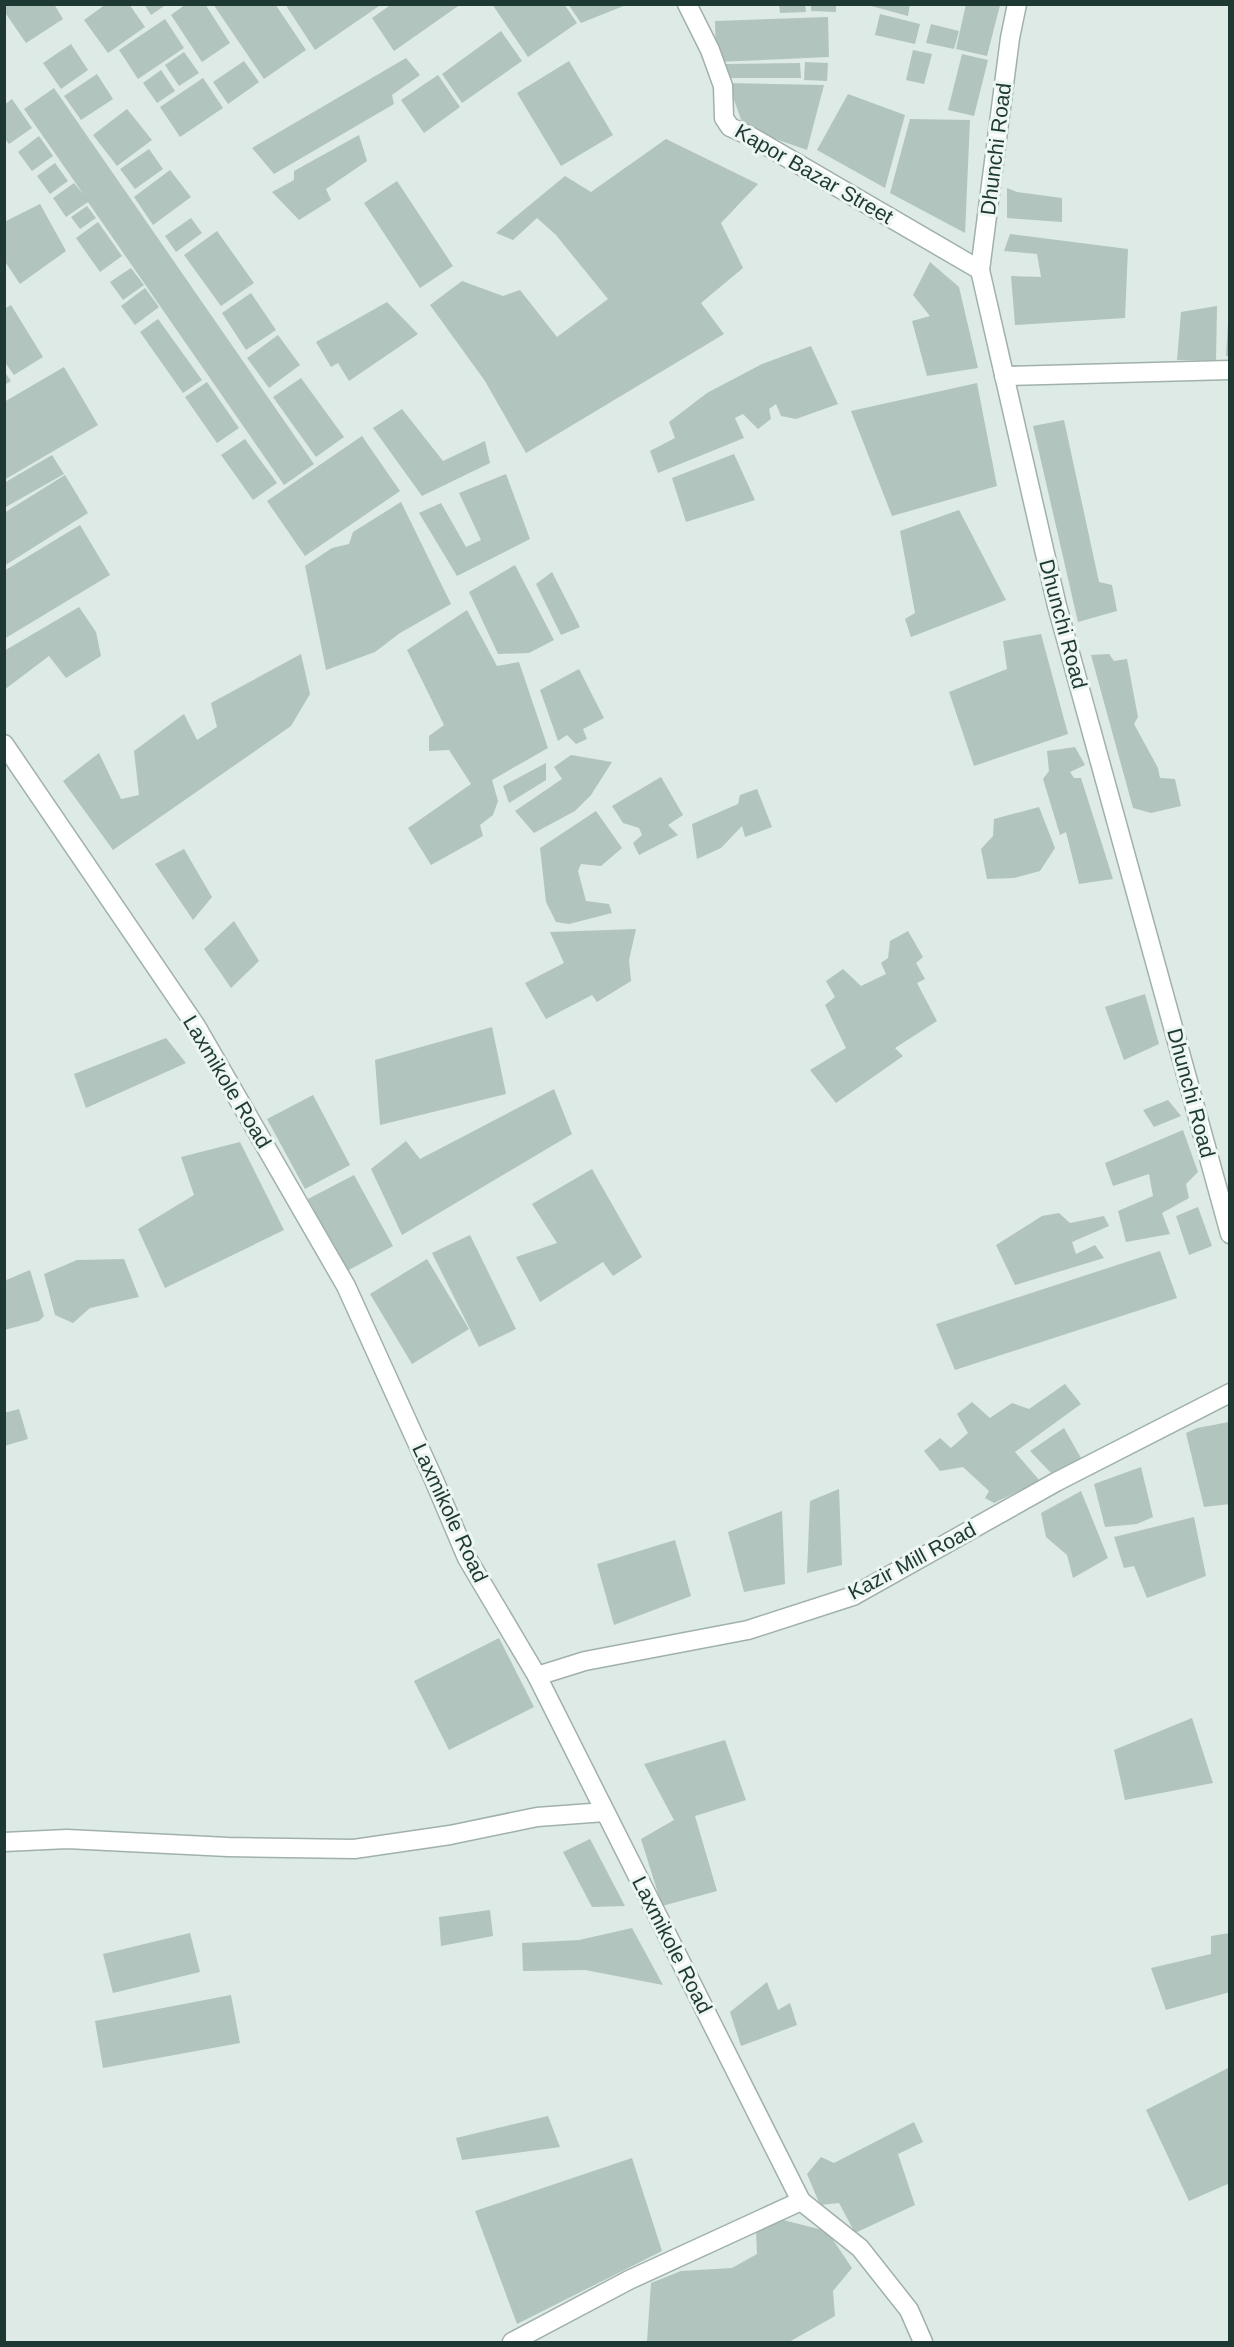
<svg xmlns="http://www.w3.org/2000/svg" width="1234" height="2347" viewBox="0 0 1234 2347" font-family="Arial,sans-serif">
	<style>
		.building { fill: #b2c4be }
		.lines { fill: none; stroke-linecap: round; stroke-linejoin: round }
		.minor-casing { stroke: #a0b1ac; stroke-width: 21 }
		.minor { stroke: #fff; stroke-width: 18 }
		.labels { text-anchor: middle; stroke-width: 6; stroke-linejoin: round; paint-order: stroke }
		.street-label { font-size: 21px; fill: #1e3933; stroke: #edf6f2 }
	</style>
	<rect width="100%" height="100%" fill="#ddeae5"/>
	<!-- building -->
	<g class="building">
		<path d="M4 4H54L63 19 26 43 4 11Z"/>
		<path d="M106 4H129L145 27 108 53 84 20Z"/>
		<path d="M144 4H167L151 15Z"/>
		<path d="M186 4H205L230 43 202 62 171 15Z"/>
		<path d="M213 4H275L306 50 264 79Z"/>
		<path d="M285 4H382L315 50Z"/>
		<path d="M392 4H461L394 51 372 18Z"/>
		<path d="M492 4H564L577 23 528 57Z"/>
		<path d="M568 4H626V5L581 23Z"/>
		<path d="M779 4H805L806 12 780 13Z"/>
		<path d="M811 4H836V12L811 11Z"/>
		<path d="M864 4H910L908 16Z"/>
		<path d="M966 4 1000 5 987 56 956 49Z"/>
		<path d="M880 14 920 24 915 44 875 35Z"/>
		<path d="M828 17 829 57 716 62 715 21Z"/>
		<path d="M165 19 184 48 138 79 119 50Z"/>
		<path d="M931 24 959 31 954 49 926 43Z"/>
		<path d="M501 31 522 61 462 103 442 74Z"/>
		<path d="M71 44 88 70 61 89 43 63Z"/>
		<path d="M913 50 932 54 924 84 906 80Z"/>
		<path d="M184 52 199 73 179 86 165 65Z"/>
		<path d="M962 54 988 60 974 116 948 110Z"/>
		<path d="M406 58 420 75 392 95 394 104 274 174 252 148Z"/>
		<path d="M244 61 259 82 228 104 213 82Z"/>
		<path d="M569 61 613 135 561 166 517 93Z"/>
		<path d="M805 62 828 63 827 81 804 80Z"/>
		<path d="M800 63 801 78H726V64Z"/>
		<path d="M161 70 175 91 157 103 143 83Z"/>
		<path d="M97 74 113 99 81 120 64 96Z"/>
		<path d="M438 75 460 107 424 133 401 100Z"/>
		<path d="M203 78 223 108 180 137 160 107Z"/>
		<path d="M728 83 824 85 807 150 744 128Z"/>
		<path d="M54 88 314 464 284 485 88 202 66 217 53 198 74 183 84 195 24 109Z"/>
		<path d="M848 94 905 115 885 188 817 150Z"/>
		<path d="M12 99 32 128 9 144 4 138V105Z"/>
		<path d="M127 109 152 140 117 166 93 135Z"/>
		<path d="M910 119 970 120 965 233 890 193Z"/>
		<path d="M359 135 367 161 326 189 331 200 299 220 272 192 294 180V171Z"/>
		<path d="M39 136 53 156 32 171 18 152Z"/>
		<path d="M666 139 758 184 721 223 743 268 701 303 724 334 526 453 485 381 430 305 462 281 503 296 520 290 557 337 608 299 556 235 537 218 513 240 496 233 565 176 591 192Z"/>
		<path d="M149 149 163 169 135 189 120 169Z"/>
		<path d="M55 163 68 181 50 194 37 176Z"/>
		<path d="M170 170 191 197 153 225 134 197Z"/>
		<path d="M397 181 453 266 420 288 364 203Z"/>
		<path d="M1007 188 1017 192 1062 198V222L1007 218Z"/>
		<path d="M40 204 66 251 20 284 4 260V222Z"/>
		<path d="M87 206 96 218 80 229 71 217Z"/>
		<path d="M191 218 202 233 176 252 165 236Z"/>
		<path d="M98 222 122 256 100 272 76 238Z"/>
		<path d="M217 231 254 283 221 306 184 255Z"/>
		<path d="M1010 234 1128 249 1125 318 1015 325 1011 276 1041 277 1037 254 1004 251Z"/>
		<path d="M930 262 959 287 978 368 927 376 912 321 930 316 913 295Z"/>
		<path d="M131 268 144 285 123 300 110 282Z"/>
		<path d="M145 288 159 307 135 325 121 306Z"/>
		<path d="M251 293 276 330 246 350 222 313Z"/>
		<path d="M387 302 418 334 349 381 338 363 331 367 316 342Z"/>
		<path d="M11 305 43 357 14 375 4 361V309Z"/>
		<path d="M1217 306 1216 361 1177 360 1181 312Z"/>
		<path d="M158 319 202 380 183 393 140 332Z"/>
		<path d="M1228 324H1230V356H1226Z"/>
		<path d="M278 335 300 365 269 388 247 358Z"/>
		<path d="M811 346 838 404 796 419 781 416 776 404 769 409 771 419 758 429 743 414 735 418 744 438 658 473 650 451 675 438 669 422 707 393 762 364Z"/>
		<path d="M64 367 98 425 4 480V402Z"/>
		<path d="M4 371 11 381 4 385Z"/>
		<path d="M301 378 344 437 316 457 273 397Z"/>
		<path d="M207 382 239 428 217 443 185 397Z"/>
		<path d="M977 383 997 486 892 516 851 411Z"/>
		<path d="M402 409 443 461 485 441 490 463 422 496 373 428Z"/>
		<path d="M1064 420 1099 582 1112 585 1117 611 1078 622 1033 426Z"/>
		<path d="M362 436 400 491 305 556 267 501Z"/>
		<path d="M245 439 277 483 253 500 221 455Z"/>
		<path d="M734 454 755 500 686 522 672 478Z"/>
		<path d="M52 455 64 474 4 508V483Z"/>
		<path d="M506 474 530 539 457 576 419 513 441 503 466 547 481 540 459 493Z"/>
		<path d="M65 475 88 513 4 566V513Z"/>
		<path d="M401 502 451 604 400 633 375 652 326 670 305 566 332 548 349 544 353 532Z"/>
		<path d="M959 510 1006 600 911 637 905 619 915 613 900 531Z"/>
		<path d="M80 525 110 575 4 639V571Z"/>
		<path d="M515 565 554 640 529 653 498 654 469 592Z"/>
		<path d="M552 572 580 627 561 635 536 584Z"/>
		<path d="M79 607 96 632 101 656 66 678 49 656 4 690V651Z"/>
		<path d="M467 610 497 666 519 662 548 748 492 780 498 801 493 815 480 825 483 836 431 865 408 828 471 784 449 750 429 751V736L444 725 407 650Z"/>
		<path d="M1041 634 1068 734 974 766 949 692 1007 669 1003 641Z"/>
		<path d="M301 654 310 694 291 726 113 850 63 781 99 753 121 799 139 795 134 751 184 714 197 740 217 727 211 703Z"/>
		<path d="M1109 654 1114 661 1127 659 1138 717 1134 724 1158 768 1160 778 1175 779 1181 806 1151 813 1133 808 1091 655Z"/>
		<path d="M579 669 604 718 583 729 587 739 576 744 567 735 558 741 540 690Z"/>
		<path d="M1075 747 1085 765 1070 772 1074 778H1081L1113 879 1079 884 1066 832 1060 835 1043 779 1049 771 1047 751Z"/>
		<path d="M571 755 612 762 591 795 575 811 534 833 515 811 562 779 554 767Z"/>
		<path d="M546 763V780L509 803 503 786Z"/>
		<path d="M661 777 683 815 668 825 678 835 639 855 633 843 642 835 639 828 623 823 612 806Z"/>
		<path d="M757 789 772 827 745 837 742 826 721 848 697 859 692 824 738 804 740 795Z"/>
		<path d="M1039 807 1055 848 1040 871 1014 878 987 879 981 849 993 836 994 819Z"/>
		<path d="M596 811 622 848 601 866 581 864 578 871 586 901 609 904 612 913 569 924 556 922 546 902 540 848Z"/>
		<path d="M184 849 212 897 193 920 155 864Z"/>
		<path d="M234 921 259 961 231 988 204 949Z"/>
		<path d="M636 929 629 960 631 981 597 1002 592 995 546 1019 525 983 564 963 550 932Z"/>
		<path d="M908 931 923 957 916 963 925 979 917 983 937 1021 895 1048 903 1056 836 1103 810 1070 846 1048 825 1005 835 997 826 981 843 969 861 986 886 974 881 963 888 958 890 941Z"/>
		<path d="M1145 994 1159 1044 1124 1060 1105 1007Z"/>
		<path d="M492 1027 506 1094 380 1125 375 1060Z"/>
		<path d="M166 1038 186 1063 86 1108 74 1074Z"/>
		<path d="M554 1089 572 1134 402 1235 371 1169 406 1141 420 1159Z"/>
		<path d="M313 1095 350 1165 305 1189 267 1119Z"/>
		<path d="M1168 1100 1181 1116 1154 1127 1143 1110Z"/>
		<path d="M1183 1130 1198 1172 1186 1184 1189 1198 1162 1213 1170 1234 1126 1242 1118 1211 1153 1196 1149 1174 1113 1186 1105 1163Z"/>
		<path d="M240 1142 284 1230 165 1288 138 1229 194 1195 181 1157Z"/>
		<path d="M592 1169 642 1257 613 1276 603 1262 540 1302 516 1257 557 1243 532 1204Z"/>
		<path d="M354 1175 393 1246 347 1271 308 1199Z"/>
		<path d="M1198 1207 1212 1246 1189 1255 1176 1216Z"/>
		<path d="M1059 1213 1070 1223 1104 1216 1109 1226 1072 1242 1076 1254 1095 1245 1104 1258 1015 1285 996 1245 1042 1216Z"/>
		<path d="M470 1235 516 1329 479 1347 432 1253Z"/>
		<path d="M1160 1251 1177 1298 955 1370 936 1324Z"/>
		<path d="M124 1259 139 1297 90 1308 73 1323 55 1315 44 1274 77 1260Z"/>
		<path d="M427 1259 469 1329 412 1364 370 1294Z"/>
		<path d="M30 1270 44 1316 39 1321 4 1330V1281Z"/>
		<path d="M1065 1384 1081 1404 1015 1452 1040 1481 994 1503 985 1498 989 1491 963 1467 940 1471 924 1451 940 1438 951 1448 968 1433 957 1414 972 1402 990 1418 1012 1403 1029 1409Z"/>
		<path d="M19 1409 28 1439 4 1446V1413Z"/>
		<path d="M1229 1422 1230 1504 1204 1507 1186 1433 1197 1428Z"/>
		<path d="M1064 1428 1081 1458 1052 1474 1030 1451Z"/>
		<path d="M1141 1467 1153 1517 1137 1524 1105 1527 1094 1484Z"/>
		<path d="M839 1489 842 1565 807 1573 810 1501Z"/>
		<path d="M1081 1491 1108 1558 1073 1578 1067 1555 1046 1537 1041 1513Z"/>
		<path d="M782 1511 785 1584 744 1592 728 1532Z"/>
		<path d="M1194 1517 1206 1576 1147 1598 1134 1566 1124 1568 1114 1537Z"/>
		<path d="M675 1540 691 1596 614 1625 597 1564Z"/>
		<path d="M499 1638 534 1707 449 1750 414 1681Z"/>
		<path d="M1192 1718 1213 1783 1125 1800 1114 1750Z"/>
		<path d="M725 1740 746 1800 695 1816 717 1891 662 1906 641 1839 674 1820 644 1764Z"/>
		<path d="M590 1839 625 1906 592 1907 563 1852Z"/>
		<path d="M490 1910 493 1936 441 1946 439 1917Z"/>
		<path d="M632 1928 663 1985 585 1970 523 1971 522 1943 579 1940Z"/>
		<path d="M190 1933 200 1972 113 1993 103 1954Z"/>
		<path d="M1230 1933V1992L1166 2010 1151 1968 1211 1954V1936Z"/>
		<path d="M767 1982 778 2010 790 2003 797 2025 741 2046 730 2012Z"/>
		<path d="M231 1995 240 2043 103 2068 95 2021Z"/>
		<path d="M1230 2067V2183L1189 2201 1146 2110Z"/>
		<path d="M548 2116 560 2147 462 2160 456 2138Z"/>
		<path d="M914 2122 923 2142 898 2154 915 2205 855 2233 839 2203 820 2205 807 2174 821 2157 834 2163Z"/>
		<path d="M632 2158 662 2251 517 2324 475 2211Z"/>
		<path d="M783 2220 827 2231 852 2268 833 2291 835 2316 789 2342H647L651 2283 681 2271 732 2268 757 2254 756 2229Z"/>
	</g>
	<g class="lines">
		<!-- minor casing -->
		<g class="minor-casing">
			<g id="minor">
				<path d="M687 4 710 50 723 86 724 118 730 127 750 136 980 270"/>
				<path d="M1017 4 1010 38 980 270 1057 606 1230 1234"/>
				<path d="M1004 376 1230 370"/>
				<path d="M4 744 196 1026 346 1286 434 1480 467 1558 537 1676 801 2201 860 2248 909 2310 923 2342"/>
				<path d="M537 1676 585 1661 748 1630 853 1596 1056 1482 1230 1393"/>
				<path d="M4 1842 67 1839 228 1847 354 1849 450 1835 537 1817 605 1812"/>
				<path d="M512 2342 629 2280 801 2201"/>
			</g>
		</g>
		<!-- minor -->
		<use href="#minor" class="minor"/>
	</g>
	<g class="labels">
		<!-- street labels -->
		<g class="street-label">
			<text transform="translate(996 149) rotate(-83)" y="7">Dhunchi Road</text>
			<text transform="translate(814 174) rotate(30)" y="7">Kapor Bazar Street</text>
			<text transform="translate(1063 624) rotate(75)" y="7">Dhunchi Road</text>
			<text transform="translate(227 1082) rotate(59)" y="7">Laxmikole Road</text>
			<text transform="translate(1191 1093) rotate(75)" y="7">Dhunchi Road</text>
			<text transform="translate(450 1513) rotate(65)" y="7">Laxmikole Road</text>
			<text transform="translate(912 1561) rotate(-28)" y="7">Kazir Mill Road</text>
			<text transform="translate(672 1945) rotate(63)" y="7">Laxmikole Road</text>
		</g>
	</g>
	<!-- border -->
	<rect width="1234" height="2347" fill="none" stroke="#1e3933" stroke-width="12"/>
</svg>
